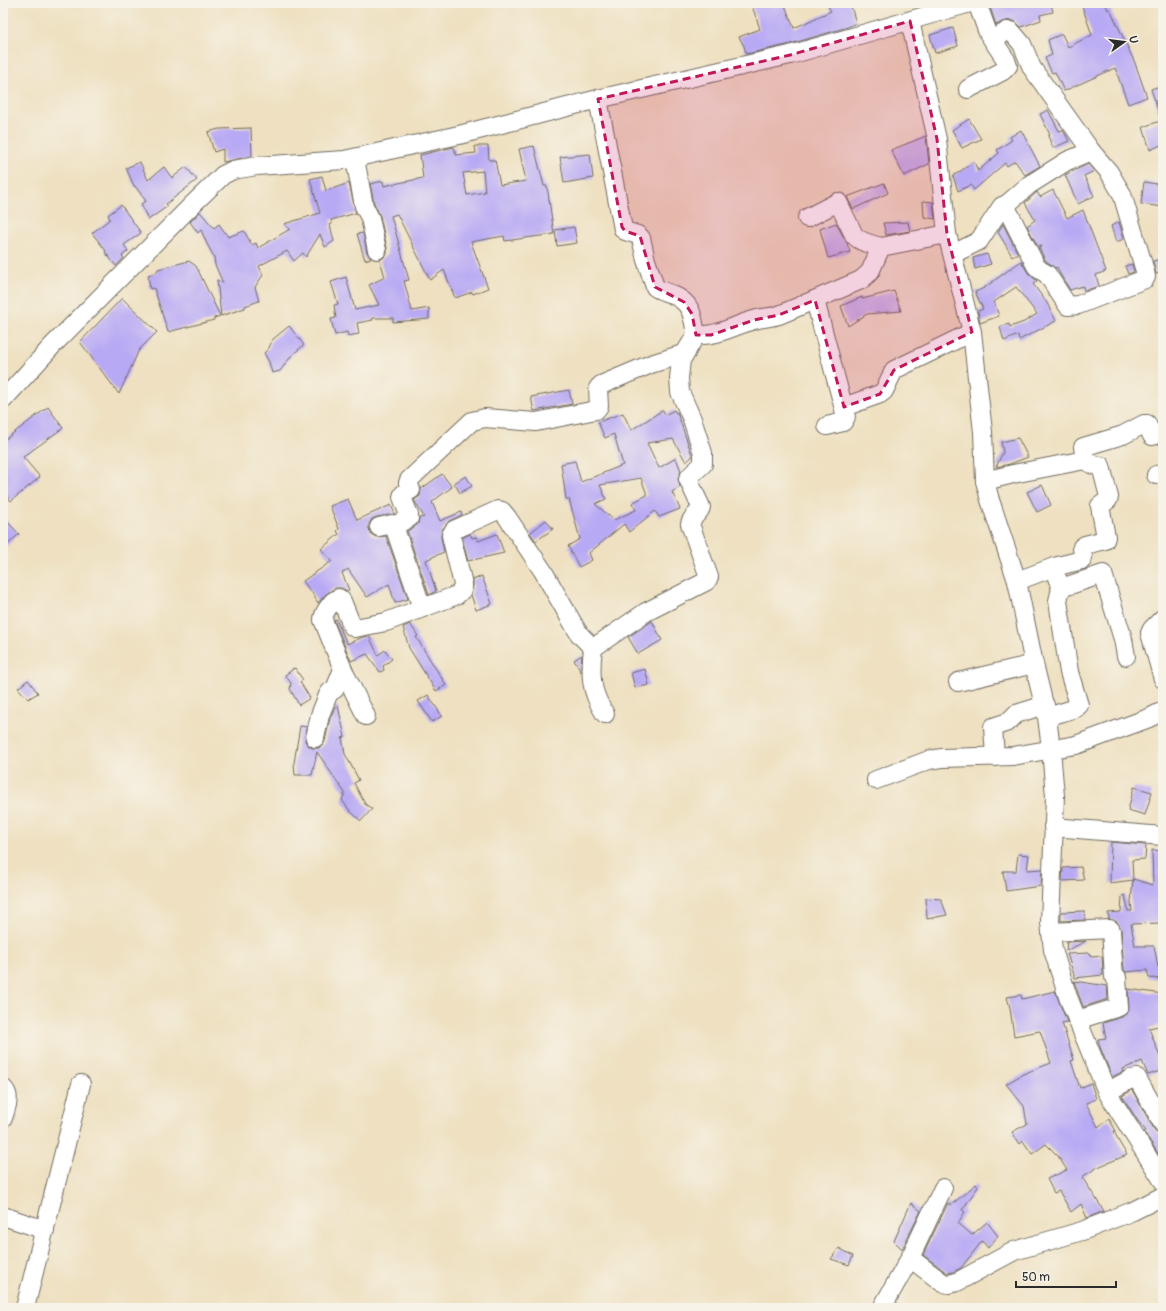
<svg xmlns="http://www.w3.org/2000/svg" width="1166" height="1311" viewBox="0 0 1166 1311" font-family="Pangolin,sans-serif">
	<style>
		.building { fill: #b8a9f4; fill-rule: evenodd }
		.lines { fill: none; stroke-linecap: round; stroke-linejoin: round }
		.minor-casing { stroke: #6f6a5f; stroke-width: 20 }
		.minor { stroke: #fff; stroke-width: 18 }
		.marked { fill: #c2185b; fill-opacity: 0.2; stroke: #c2185b; stroke-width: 3; stroke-dasharray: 8 5; stroke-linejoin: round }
	</style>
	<rect width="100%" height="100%" fill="#f7f3e8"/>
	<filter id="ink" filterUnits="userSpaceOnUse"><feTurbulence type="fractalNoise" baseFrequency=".025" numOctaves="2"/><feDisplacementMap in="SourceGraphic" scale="8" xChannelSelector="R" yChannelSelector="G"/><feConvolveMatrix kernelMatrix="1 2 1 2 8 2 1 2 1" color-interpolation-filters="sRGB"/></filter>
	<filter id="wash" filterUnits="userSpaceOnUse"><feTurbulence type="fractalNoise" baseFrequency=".012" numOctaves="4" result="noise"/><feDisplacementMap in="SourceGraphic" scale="16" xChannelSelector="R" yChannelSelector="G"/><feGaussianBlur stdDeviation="0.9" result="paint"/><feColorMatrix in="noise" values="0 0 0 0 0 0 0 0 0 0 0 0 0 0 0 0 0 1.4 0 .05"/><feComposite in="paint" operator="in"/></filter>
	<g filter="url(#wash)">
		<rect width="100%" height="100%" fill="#eee0c0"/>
		<g id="blocks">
			<!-- building -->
			<g class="building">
				<path d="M751 3H784L794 28 831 11 826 3H850L856 23 848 27 787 45 746 54 744 46 739 37 760 29Z"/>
				<path d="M1008 3H1051L1053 12 1040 15 1041 20 1021 27 1016 22 1011 20 1002 22 996 25 990 7Z"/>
				<path d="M1081 3H1105L1108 10 1110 9 1135 63 1147 97 1128 104 1115 68 1064 91 1055 72 1052 73 1045 58 1052 55 1048 40 1062 34 1068 47 1092 35Z"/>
				<path d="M953 28 958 46 935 53 930 35Z"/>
				<path d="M1163 85V120H1161L1151 89Z"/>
				<path d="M1048 110 1059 131 1063 130 1069 141 1053 148 1048 136 1050 135 1040 114Z"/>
				<path d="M969 119 981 139 962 148 952 130Z"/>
				<path d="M1163 120V144L1150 150 1143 127Z"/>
				<path d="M251 128 252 156 223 162V149L214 152 208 132 219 129Z"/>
				<path d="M1021 130 1040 166 1025 175 1015 161 1007 166 1005 163 974 190 971 185 958 191 953 176 974 162 978 171 999 153 997 150 1012 140 1010 137Z"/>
				<path d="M926 136 929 164 904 176 891 150Z"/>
				<path d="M475 146H488L489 160H495L500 185 526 181 519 149 534 146 544 186H547L554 234 505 241 504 236 471 242 488 288 473 294 472 292 455 298 444 270 430 280 397 214 391 216 409 280 404 281 412 311 429 308V319L393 322V318H372L373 320 357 323 359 334 348 336 347 332 335 335 331 319 336 318 334 305 338 304 331 282 346 277 355 310 379 305 369 285 385 277 380 260 384 257 387 254V248L380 216 374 203 370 184 383 181 384 186 423 178 420 155 454 147 456 155 476 153ZM483 171 485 192 467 195 463 173Z"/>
				<path d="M590 154 593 178 564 183 560 157Z"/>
				<path d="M140 162 148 180 164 167 172 178 186 167 197 180 166 204 168 206 148 220 141 204 146 201 135 186H134L126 168Z"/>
				<path d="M1088 164 1094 171 1084 176 1094 196 1078 204 1065 175Z"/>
				<path d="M322 176 326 191 349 183 356 213 331 220 332 224 330 225 334 241 325 247 320 234 306 257 303 253 294 261 287 251 259 266 263 275 255 287 259 301 245 306V308L221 316 217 280 223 283 215 265 214 257 207 244 201 230 198 233 190 222 200 212 214 228 219 224 228 237 244 231 252 245 256 243 258 248 290 229 284 224 320 213 310 179Z"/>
				<path d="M1144 182 1163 185V207L1141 204Z"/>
				<path d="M884 183 888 193 853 209 847 197Z"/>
				<path d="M1053 190 1067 218 1083 210 1106 271 1096 275 1099 286 1084 291 1083 286 1070 290 1060 274 1057 267 1055 268 1045 260 1039 248 1042 246 1038 247 1027 226 1035 220 1025 203 1037 192 1040 197Z"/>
				<path d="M923 201 933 202 935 219 924 217Z"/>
				<path d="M121 205 141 233 124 245 128 251 122 256 124 258 116 266 105 252 106 251 92 233 110 219 108 215Z"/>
				<path d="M908 222 910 231 886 235 883 223Z"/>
				<path d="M1119 222 1124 239 1116 242 1111 226Z"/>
				<path d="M836 223 847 243 850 252 828 258 820 229Z"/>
				<path d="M1003 224 1018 254 1012 256 998 232Z"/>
				<path d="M574 227 577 243 557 246 555 230Z"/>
				<path d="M363 233 367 252 371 258 365 260 357 234Z"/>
				<path d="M987 254 991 264 975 269 973 258Z"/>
				<path d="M1161 259 1163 272 1156 274 1153 261Z"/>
				<path d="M189 261 196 266 220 316 214 318V320L168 332 154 288 150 289 148 275 156 273 158 269Z"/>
				<path d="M1021 261 1028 273 1037 281 1033 284 1047 303 1056 321 1019 340 1018 335 1004 341 1000 327 1009 324 1010 327 1024 322 1037 314 1016 287 994 302 999 316 980 323 978 311 983 309 975 292 984 288Z"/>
				<path d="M1132 264 1134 272 1128 274 1125 266Z"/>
				<path d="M894 291 901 311 867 314 848 326 841 306 862 297V299Z"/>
				<path d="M122 298 157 332 139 350 119 394 80 342Z"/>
				<path d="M289 326 304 345 292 355 280 371 272 373 269 362 264 353 269 348 272 340Z"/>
				<path d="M569 390 572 404 534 411 531 397Z"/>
				<path d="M48 407 63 428 23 457 40 477 11 501 3 491V441Z"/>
				<path d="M663 410 665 415 674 410 676 413 677 412 692 455V457L686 462 673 439 647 443 659 468 676 458 681 471 678 478 680 487 672 492 680 509 659 517 655 511 629 532 624 524 589 553 592 560 579 567 568 546 580 539 569 499H566L561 464 575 461 581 482 623 465 614 434 605 438 598 422 623 413 631 430ZM641 478 647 495 632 503 636 510 614 520 595 504 606 499 600 485Z"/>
				<path d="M1018 438 1028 457 1010 464 996 467 1003 452 1001 442Z"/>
				<path d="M442 474 452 487 432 502 440 521 461 512 462 515 449 521 442 530 441 537 444 552 426 560 436 591 429 595 407 531 414 527 418 524 419 518 424 517 414 500 420 496 421 489Z"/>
				<path d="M466 476 472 486 460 493 454 483Z"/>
				<path d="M1042 485 1051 505 1037 512 1027 492Z"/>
				<path d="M348 499 357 520 391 505 395 514 377 517 372 519 369 524V529L371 534 376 537 386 536 408 599 395 603 389 584 367 597 348 569 342 573 349 590 347 591 341 588H335L326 594 318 603 311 591H310L303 581 332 561 321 549 339 534 337 531 339 529 330 506Z"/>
				<path d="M3 517 19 534 3 549Z"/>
				<path d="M546 520 553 529 536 541 530 533Z"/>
				<path d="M470 534 472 538 477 537 478 541 497 534 504 553 468 561 462 538Z"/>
				<path d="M482 576 492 604 476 610 471 595 473 586V580Z"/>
				<path d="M336 619 347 644 363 637 369 636 378 655 385 650 392 659 383 666 384 670 380 672 367 654 351 661 334 620Z"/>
				<path d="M652 621 662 640 638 654 628 637Z"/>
				<path d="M410 624 418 636 416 637 446 685 436 691 409 648 403 627Z"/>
				<path d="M582 655 581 665V672L574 660Z"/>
				<path d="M293 668V669L295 668 303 680 300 682 310 698 299 705 290 689 291 683 285 675 292 670Z"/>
				<path d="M645 669 649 685 635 688 631 673Z"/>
				<path d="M28 680 38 693 28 699 18 688Z"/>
				<path d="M428 695 442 716 432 722 418 701Z"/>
				<path d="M338 706 345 737 342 738 345 754 359 780 354 783 365 804 372 809 361 821 350 811 342 800 345 793 317 752 312 775H295L294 763 300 726 307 727 305 741 308 745 312 748H319L323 745 325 741 330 718 335 707Z"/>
				<path d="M1134 787 1152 792 1145 815 1128 810Z"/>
				<path d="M1111 842 1146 845 1145 859 1132 860 1133 880 1110 883Z"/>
				<path d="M1152 850 1163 851V923L1131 924 1135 946H1154L1158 967H1162L1163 979 1149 978 1147 970 1126 972 1124 970 1121 929 1117 922 1109 919 1108 913 1121 912 1122 896 1125 895 1128 911H1132L1131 902 1133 879 1153 885Z"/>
				<path d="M1018 854 1029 855 1027 870 1042 869 1041 886 1006 891 1003 871H1016Z"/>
				<path d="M1081 867 1084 880 1062 881 1063 868Z"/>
				<path d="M926 898 941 899 947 915 927 919Z"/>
				<path d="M1084 911 1085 920 1061 921V912Z"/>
				<path d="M1086 941 1066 951 1067 942Z"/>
				<path d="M1089 953 1091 957 1102 956 1103 975 1075 978 1067 954Z"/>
				<path d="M1074 981 1107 986 1108 999 1083 1007Z"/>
				<path d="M1128 989 1163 994V1025L1149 1028 1160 1057 1163 1056V1070L1148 1075 1142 1061 1123 1069 1124 1071 1112 1077 1100 1047 1098 1039 1106 1038 1103 1023 1122 1017 1129 1011Z"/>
				<path d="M1055 991 1067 1022 1062 1023 1074 1060 1071 1061 1080 1088 1091 1083 1096 1099 1086 1103 1098 1127 1109 1119 1116 1131H1114L1119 1142 1127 1155 1098 1167 1082 1177 1104 1211 1087 1218 1081 1204 1071 1212 1059 1191 1054 1193 1047 1179 1067 1170 1058 1156 1046 1144 1032 1154 1023 1141 1020 1144 1012 1132 1027 1124 1024 1106 1006 1084 1023 1074 1051 1063 1040 1031 1014 1036 1010 1008 1007 997 1021 995 1022 999Z"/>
				<path d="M1132 1090 1154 1129 1157 1133 1163 1135V1161L1144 1132 1146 1131 1138 1121 1122 1096Z"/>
				<path d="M976 1184 978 1187 962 1210 965 1212 958 1223 972 1235 987 1222 998 1236 988 1248 982 1241 961 1268 953 1272 947 1273 923 1255 948 1203 951 1205Z"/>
				<path d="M911 1203 921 1211 902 1249 894 1241Z"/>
				<path d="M839 1248 853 1256 849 1265 831 1259Z"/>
			</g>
		</g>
	</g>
	<g filter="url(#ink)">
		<use href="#blocks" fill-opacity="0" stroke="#6f6a5f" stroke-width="1"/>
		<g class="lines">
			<!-- minor casing -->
			<g class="minor-casing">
				<g id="minor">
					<path d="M910 21 937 139 947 234 972 332 983 432 985 481 990 500 1017 581 1034 664 1047 717 1051 749 1055 796 1050 923 1053 950 1068 997 1107 1092 1163 1181"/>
					<path d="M968 89 1003 71 1008 66 1006 60 988 33 977 3"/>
					<path d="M598 99 623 229 625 231 638 235 641 238 646 260 655 287C660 291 667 292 673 295 692 303 693 316 696 335 717 337 735 325 754 320 763 317 770 318 779 315L861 280 870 272 881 247 947 234"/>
					<path d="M355 159 364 206 370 218 377 250"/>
					<path d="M1006 205 1029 185 1067 161 1091 151"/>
					<path d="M807 218 838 202 854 235C861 243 871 244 881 247"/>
					<path d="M953 254 979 241 1002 206 1005 205 1036 266 1040 270 1047 274 1068 306 1078 305 1145 279 1146 277 1145 271 1122 194 1109 172 1091 151 1032 68 1022 44 1011 31H1007L993 40"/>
					<path d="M815 300 845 413 846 417 843 422 827 426"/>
					<path d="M3 400 53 345 194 203 223 175 233 170 257 166 344 160 459 135 598 99 790 55 970 3"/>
					<path d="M844 407 880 394 884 391 894 370 972 332"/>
					<path d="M1156 475 1163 473"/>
					<path d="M985 481 1013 474 1085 460 1083 447 1123 435 1144 424H1147L1152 436 1163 433"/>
					<path d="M394 526 409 518V515L402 497 403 494 411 490 408 483 409 480 472 421 485 418 536 422 596 410 599 406 598 388 601 385 651 364 686 353"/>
					<path d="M379 527 392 524 394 526 422 608"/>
					<path d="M1057 578 1061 588 1103 574 1123 639 1126 656"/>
					<path d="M1017 581 1054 567 1082 560 1083 558 1082 547 1085 545 1105 540 1106 537 1100 506 1108 500 1109 497 1101 466 1093 465 1085 460"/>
					<path d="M1163 618 1152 629 1150 633 1163 679"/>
					<path d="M593 648C590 674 590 691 605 714"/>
					<path d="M344 672 366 716"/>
					<path d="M958 682 1034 664"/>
					<path d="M1047 717 1076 708 1079 705 1069 672 1058 601 1061 588"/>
					<path d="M315 738 320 715 328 695 330 692 335 689 341 674 344 672 323 620C323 613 332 600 339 598L342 601 352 626 355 628 386 622 457 595 462 590 463 584 452 540 451 535 454 530 498 510 502 511 507 517 543 571 575 627 580 635 593 648 646 612 707 581 709 577 690 524C691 516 700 514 701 507L688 479 691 475 703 464V453L692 419 680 392 679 378 681 360 696 335"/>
					<path d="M995 757 993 727 1008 722 1016 714 1045 705"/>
					<path d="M876 780 929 760 942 758 1013 756 1076 745 1149 718 1163 711"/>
					<path d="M1053 827 1163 836"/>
					<path d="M1051 932 1110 929 1111 930 1114 977H1117L1119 1007 1077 1020"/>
					<path d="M3 1088C12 1096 6 1108 3 1118"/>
					<path d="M1107 1092 1131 1079 1137 1078 1163 1124"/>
					<path d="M3 1216 45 1230"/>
					<path d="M910 1258 943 1283 949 1284 957 1282 1014 1251 1082 1231 1133 1211 1163 1196"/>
					<path d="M25 1308 81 1084"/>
					<path d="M882 1308 910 1258 943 1188"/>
				</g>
			</g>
			<!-- minor -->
			<use href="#minor" class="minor"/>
		</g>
	</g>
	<!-- marked area -->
	<path class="marked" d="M910 21 937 139 947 234 972 332 894 370 880 394 844 407 815 300 779 315 754 320 711 335H696L692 314 684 302 655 287 640 236 625 231 622 227 598 99 790 55Z"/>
	<!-- margin -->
	<rect width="1166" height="1311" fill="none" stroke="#f7f3e8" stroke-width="16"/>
	<!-- north arrow -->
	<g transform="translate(1124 42) rotate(76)" stroke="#f7f3e8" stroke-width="3" paint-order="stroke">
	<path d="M0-3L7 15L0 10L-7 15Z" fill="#2b2b2b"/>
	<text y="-6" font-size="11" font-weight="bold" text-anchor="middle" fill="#2b2b2b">U</text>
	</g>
	<!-- scale -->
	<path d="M1016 1281v6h100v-6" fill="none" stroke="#2b2b2b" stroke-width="2"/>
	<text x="1022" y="1281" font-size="12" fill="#2b2b2b" stroke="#f7f3e8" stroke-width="3" paint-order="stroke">50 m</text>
</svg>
